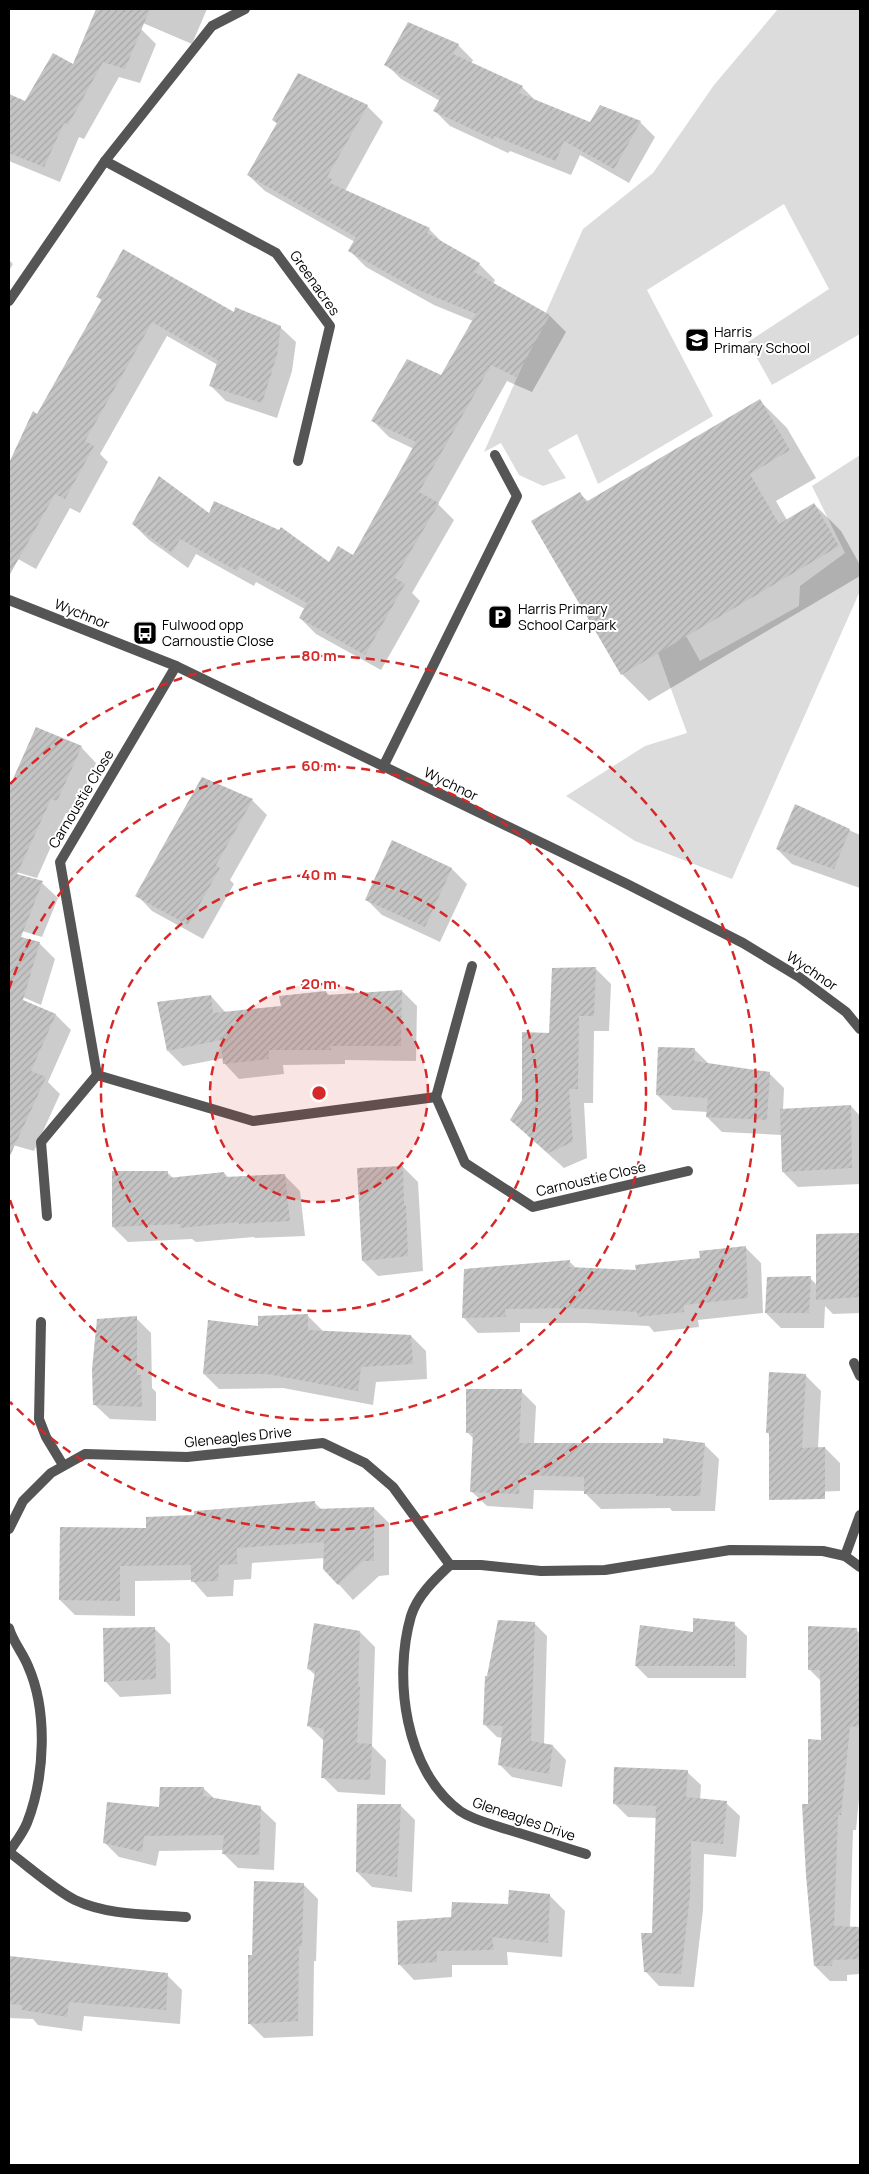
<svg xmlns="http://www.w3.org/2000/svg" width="869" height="2174" viewBox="0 0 869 2174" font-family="Manrope,sans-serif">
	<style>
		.green { fill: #dcdcdc }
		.shadow { fill: #0003 }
		.building { fill: url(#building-hatch) }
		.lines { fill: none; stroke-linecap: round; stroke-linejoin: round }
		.service { stroke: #555; stroke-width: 10 }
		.minor { stroke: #555; stroke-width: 10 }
		.ring { fill: none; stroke: #d62828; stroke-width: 2.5; stroke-dasharray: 9 6 }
		.labels { text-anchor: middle; stroke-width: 4; stroke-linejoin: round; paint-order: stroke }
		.street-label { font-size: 14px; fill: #000; stroke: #fff }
		.poi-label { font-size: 14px; fill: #000; stroke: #fff; text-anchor: start }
		.centre { fill: #d62828; stroke: #fff; stroke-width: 2.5 }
		.ring-label { font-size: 15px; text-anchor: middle; font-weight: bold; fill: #d62828; stroke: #fff; stroke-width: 4; stroke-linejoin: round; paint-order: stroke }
	</style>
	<defs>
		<pattern id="building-hatch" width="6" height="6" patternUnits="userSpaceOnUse" patternTransform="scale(1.25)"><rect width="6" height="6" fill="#c4c4c4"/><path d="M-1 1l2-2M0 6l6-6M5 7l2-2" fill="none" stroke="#a7a7a7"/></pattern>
	</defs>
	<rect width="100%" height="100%" fill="#fff"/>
	<!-- green -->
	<g class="green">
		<path d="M778 9H860V334L772 385 748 342 829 289 784 204 647 290 713 416 598 484 577 434 548 450 566 478 543 486 519 475 501 443 484 452 583 229 653 173 714 85Z"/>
		<path d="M860 455V591L732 879 635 841 566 796 645 746 687 733 658 653 686 636 700 661 799 606 800 586 845 553 812 486Z"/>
	</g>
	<!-- shadow -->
	<g class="shadow">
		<path d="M129 9H207L192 44 143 23Z"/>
		<path d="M141 29 156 44 140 83 119 77 84 139 79 137 60 182 9 161V95L26 102 73 66Z"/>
		<path d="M458 45 473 60 471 64 522 87 536 101 591 124 640 122 655 137 629 183 580 155 571 175 510 151 508 153 450 126 435 111 440 101 401 79 386 64Z"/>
		<path d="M367 106 383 122 345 191 429 229 444 244 479 264 495 280 493 284 550 316 566 332 532 392 507 381 438 504 454 520 412 593 420 601 381 670 316 634 300 618 305 609 256 582 254 586 196 554 188 568 149 540 133 524 209 514 330 564 354 556 414 449 389 437 373 421 441 377 473 321 434 305 366 267 350 251 355 242 265 191 248 175 278 124 273 120Z"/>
		<path d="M9 260 13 264 9 271Z"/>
		<path d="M98 297 234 314 280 327 296 342 292 371 277 418 226 401 211 386 218 365 167 336 100 454 108 462 80 513 70 508 36 569 9 554V466L33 413 37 416 102 301Z"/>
		<path d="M760 401 787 428 816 478 776 501 787 520 814 504 841 531 860 565V576L649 701 622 674 580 494 589 502Z"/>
		<path d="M37 729 81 747 96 763 72 816 66 813 37 878 9 870V791Z"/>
		<path d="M252 800 267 815 230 880 234 884 203 939 152 911 137 895Z"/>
		<path d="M796 806 860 835V888L792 864 777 849Z"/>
		<path d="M452 869 467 884 440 942 382 915 367 900Z"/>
		<path d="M9 872 42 883 58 898 42 937 9 927Z"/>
		<path d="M9 935 40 944 55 959 41 1005 9 991Z"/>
		<path d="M596 969 611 984 609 1031H594L593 1103H584L587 1158 564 1168 527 1135 523 1100 551 1034Z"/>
		<path d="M402 991 417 1006 416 1061 345 1060V1064L283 1065 284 1074 239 1079 224 1063V1058L183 1066 168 1051 211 996 226 1013 282 1007 326 992 330 996Z"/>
		<path d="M11 996 56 1015 71 1030 48 1082 60 1094 34 1151 9 1144V1003Z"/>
		<path d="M694 1049 710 1065 769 1073 784 1088 783 1110 851 1106 860 1116V1184L798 1187 783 1172 782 1135 722 1132 707 1117 708 1112 673 1110 657 1095Z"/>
		<path d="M403 1167 418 1182 423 1271 378 1276 363 1261 358 1169Z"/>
		<path d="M168 1173 174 1179 224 1173 229 1178 285 1176 300 1191 305 1236 255 1238 254 1237 196 1242 192 1239 128 1242 113 1227Z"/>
		<path d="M860 1234V1313L833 1314 825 1306 824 1328H781L766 1313 810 1278 817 1285V1235Z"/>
		<path d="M746 1248 761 1263 763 1313 698 1320 699 1327 654 1332 649 1326 586 1323H520V1332L478 1333 463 1317 569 1261 577 1269 637 1271 701 1259Z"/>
		<path d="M308 1316 323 1331 411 1336 426 1351 427 1379 376 1382 373 1405 283 1388 219 1389 204 1374 259 1328Z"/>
		<path d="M136 1318 151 1333 152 1388 156 1392V1421L110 1419 94 1404Z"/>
		<path d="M805 1375 821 1391 818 1448H825L840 1463V1491L786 1493 770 1435 768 1433Z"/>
		<path d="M521 1391 536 1406 534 1444H704L719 1459 715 1511H672L670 1508 601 1509 586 1494V1491L534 1490 533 1509 487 1506 471 1491 474 1439 467 1432Z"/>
		<path d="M315 1503 322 1510 374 1508 389 1523V1575L379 1576 353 1600 324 1568 325 1558 252 1563 251 1579 234 1580 233 1596 207 1597 192 1580 135 1581V1616L75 1615 60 1600 147 1529 195 1516Z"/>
		<path d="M534 1623 547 1636 544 1745 553 1746 566 1760 562 1787 512 1777 499 1764 503 1738 497 1737 484 1724Z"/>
		<path d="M734 1624 747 1636 746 1678H648L636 1666 694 1634Z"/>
		<path d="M154 1628 170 1644 171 1694 120 1697 105 1681Z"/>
		<path d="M856 1630 860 1633V1787L856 1830H853L850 1928H860V1974L847 1975V1981H830L815 1966 809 1806 822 1741 821 1681 810 1670Z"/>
		<path d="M360 1632 375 1647 372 1746 386 1760 385 1795 338 1792 323 1777V1740L308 1725 316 1676 309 1669Z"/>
		<path d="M687 1772 701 1785 700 1800 726 1803 740 1816 736 1857 704 1854 703 1910 694 1987 659 1986 646 1972 653 1934 657 1818 628 1817 614 1803Z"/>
		<path d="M203 1788 215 1799 260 1808 276 1823 274 1870 238 1868 223 1853 224 1850 159 1851 156 1866 119 1857 104 1842 160 1809Z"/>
		<path d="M400 1805 415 1820 412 1892 372 1887 357 1872Z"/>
		<path d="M303 1884 318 1899 316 1961H314L313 2036 264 2038 249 2023 253 1956Z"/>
		<path d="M549 1895 565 1911 562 1957 507 1952 508 1965H452V1977L414 1980 399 1964 510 1905Z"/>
		<path d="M9 1957 167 1975 182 1990 180 2024 84 2016 82 2031 38 2025 33 2019 9 2018Z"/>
	</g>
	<!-- building -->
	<g class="building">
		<path d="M96 9H150L125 69 103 62 68 125 64 123 44 167 9 153V94L25 101 53 53 73 64Z"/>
		<path d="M408 22 459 44 453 54 523 86 519 93 590 122 600 105 641 121 614 169 564 141 556 161 494 136 493 139 433 111 441 97 384 65Z"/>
		<path d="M298 73 368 105 327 177 332 179 330 183 430 228 427 233 480 263 474 272 550 315 516 377 491 365 419 492 439 503 395 578 405 584 365 655 299 618 307 603 240 566 237 571 180 539 172 553 132 524 159 476 209 513 214 501 279 530 281 527 329 562 338 546 353 555 416 442 371 421 407 359 441 375 476 314 416 289 348 251 356 237 247 175 277 123 272 120Z"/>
		<path d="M123 249 234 312 235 307 281 326 277 355 262 403 209 386 218 360 152 322 85 441 94 446 65 499 55 494 9 576V463L33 411 37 414 102 299 96 297Z"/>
		<path d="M760 399 790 450 750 474 779 524 814 503 839 546 621 675 531 521 580 492 586 502Z"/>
		<path d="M36 727 82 746 57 801 51 799 17 874 43 881 21 937 40 942 23 1000 56 1014 31 1071 46 1077 9 1158V788Z"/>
		<path d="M202 777 253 799 216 865 220 868 188 925 135 896Z"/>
		<path d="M795 804 850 829 834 869 776 849Z"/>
		<path d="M392 840 452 868 425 927 365 900Z"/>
		<path d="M596 967 594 1016H579L578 1089H569L573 1142 548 1153 510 1120 522 1100V1032L549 1033 552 968Z"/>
		<path d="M402 990 401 1046H330L331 1050H269V1059L223 1064 221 1040 167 1051 157 1002 211 995 213 1013 281 1006 279 996 326 991 327 995Z"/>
		<path d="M658 1047 695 1048 694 1061 770 1072 767 1120 706 1117 708 1098 656 1095Z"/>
		<path d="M851 1105 852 1168 782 1172 780 1109Z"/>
		<path d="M403 1166 404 1206 406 1205 408 1256 362 1261 357 1168Z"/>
		<path d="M112 1171H168V1178L224 1172 225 1177 285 1174 290 1221 239 1224V1222L180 1228V1224L112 1227Z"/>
		<path d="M860 1233V1297L816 1300V1234Z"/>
		<path d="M746 1246 748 1298 684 1305V1312L638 1317 637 1312 570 1308 505 1309 506 1317 462 1318 464 1269 570 1260 569 1267 636 1270 635 1265 700 1258 699 1251Z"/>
		<path d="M811 1276 809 1313H765L767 1277Z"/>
		<path d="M308 1314V1330L411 1335 413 1364 361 1367 358 1391 267 1374H203L208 1320 258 1326V1316Z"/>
		<path d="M137 1316V1375H141L142 1407 93 1405 92 1369 97 1319Z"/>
		<path d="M769 1372 806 1374 802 1448 825 1447V1499L769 1500V1433H766Z"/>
		<path d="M466 1389H522L519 1443H663V1438L705 1443 700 1496H656V1494H584V1477L520 1475 519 1494 470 1492 473 1433H466Z"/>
		<path d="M315 1501V1509L374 1507V1561H363L338 1585 323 1569 324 1542 237 1548V1564L219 1565 218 1581 191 1582V1565L120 1566V1601L59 1600 60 1527 146 1528V1517L194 1515V1511Z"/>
		<path d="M693 1618 735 1622V1666H635L640 1625 693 1632Z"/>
		<path d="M498 1620 535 1622 531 1741 553 1745 549 1774 498 1765 503 1726 483 1725 485 1676H487Z"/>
		<path d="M314 1623 360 1631 358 1686 360 1687 357 1743 372 1744 370 1780 321 1778 324 1729 307 1726 315 1671 307 1669Z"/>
		<path d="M808 1626 857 1628 860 1677V1726L850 1727 841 1815H838L834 1926 860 1927V1959L833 1960 832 1966H814L806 1875 802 1804H808V1739L821 1740 820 1670H808Z"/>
		<path d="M155 1627 156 1679 104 1682 103 1628Z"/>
		<path d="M614 1767 688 1770 686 1797 727 1801 723 1844 691 1841 690 1895 681 1974 644 1972 641 1933H652L656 1806 613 1804Z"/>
		<path d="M160 1787H204L203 1796 261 1806 259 1855 222 1854 224 1835 144 1836 142 1852 103 1843 107 1802 159 1807Z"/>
		<path d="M357 1804H401L397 1877 356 1872Z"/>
		<path d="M254 1881 304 1883 302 1946H299L298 2021 248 2024V1955H252Z"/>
		<path d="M509 1890 550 1894 548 1943 492 1937 494 1950 437 1951V1962L398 1965 397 1921 451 1917 452 1902 508 1904Z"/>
		<path d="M9 1956 168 1973 166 2010 69 2002 67 2017 22 2010V2005L9 2004Z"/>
	</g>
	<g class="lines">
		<!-- service -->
		<g class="service">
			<path d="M383 767 517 496 495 455"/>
			<path d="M41 1322 39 1419 46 1437 63 1465"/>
		</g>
		<!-- minor -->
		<g class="minor">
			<path d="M105 161 276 253 330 326 298 461"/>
			<path d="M9 301 105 161 212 26 245 9"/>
			<path d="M9 600 176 666 627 884 743 943 799 977 846 1012 860 1029"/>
			<path d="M176 666 60 862 97 1075 253 1121 436 1097 465 1163 533 1207 688 1171"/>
			<path d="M436 1097 472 966"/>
			<path d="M47 1216 41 1142 97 1075"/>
			<path d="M854 1363 860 1376"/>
			<path d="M9 1529 23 1501 51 1473 85 1454 187 1457 323 1443 365 1463 393 1487 450 1565H481L541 1571 605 1570 730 1550 823 1551 845 1556 860 1567"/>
			<path d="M845 1556 860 1515"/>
			<path d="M450 1565C435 1579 417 1596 411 1616 393 1678 405 1771 460 1811 473 1820 491 1824 506 1829 533 1837 559 1846 586 1854"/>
			<path d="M9 1628C13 1642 23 1653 28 1666 48 1711 45 1777 27 1823 23 1833 15 1843 9 1852"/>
			<path d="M9 1852C28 1866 55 1890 75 1900 109 1916 149 1914 186 1917"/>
		</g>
	</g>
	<!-- distance rings -->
	<circle cx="319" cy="1093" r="109" fill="#d62828" fill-opacity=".12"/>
	<g class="ring">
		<circle cx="319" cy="1093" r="109"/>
		<circle cx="319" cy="1093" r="218"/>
		<path d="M9 989A327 327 0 1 1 9 1197"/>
		<path d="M10 784A437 437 0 1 1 10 1402"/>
	</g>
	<!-- icons -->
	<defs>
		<g id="school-square" transform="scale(1.25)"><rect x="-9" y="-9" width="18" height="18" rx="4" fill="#000" stroke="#fff"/><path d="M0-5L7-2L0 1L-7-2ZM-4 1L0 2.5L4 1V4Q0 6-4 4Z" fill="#fff"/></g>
		<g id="parking-square" transform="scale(1.25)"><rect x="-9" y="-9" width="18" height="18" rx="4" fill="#000" stroke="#fff"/><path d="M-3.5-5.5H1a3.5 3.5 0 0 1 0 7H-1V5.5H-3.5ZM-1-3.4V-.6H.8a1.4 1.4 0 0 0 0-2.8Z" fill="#fff"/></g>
		<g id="bus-square" transform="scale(1.25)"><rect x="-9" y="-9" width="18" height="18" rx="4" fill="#000" stroke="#fff"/><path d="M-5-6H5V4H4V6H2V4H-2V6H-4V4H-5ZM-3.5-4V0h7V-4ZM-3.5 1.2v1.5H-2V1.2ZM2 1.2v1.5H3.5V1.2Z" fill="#fff"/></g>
	</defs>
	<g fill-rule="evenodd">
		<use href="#school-square" x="697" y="340"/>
		<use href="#parking-square" x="500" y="617"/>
		<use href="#bus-square" x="145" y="633"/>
	</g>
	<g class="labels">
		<!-- street labels -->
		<g class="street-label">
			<text transform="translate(315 283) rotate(55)" y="5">Greenacres</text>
			<text transform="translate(82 614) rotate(22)" y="5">Wychnor</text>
			<text transform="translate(451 784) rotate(26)" y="5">Wychnor</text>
			<text transform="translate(81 799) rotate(-59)" y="5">Carnoustie Close</text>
			<text transform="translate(812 971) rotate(34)" y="5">Wychnor</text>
			<text transform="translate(591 1179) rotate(-13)" y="5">Carnoustie Close</text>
			<text transform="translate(238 1437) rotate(-6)" y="5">Gleneagles Drive</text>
			<text transform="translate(524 1819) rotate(19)" y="5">Gleneagles Drive</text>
		</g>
		<!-- poi labels -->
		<g class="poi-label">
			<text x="714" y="337">Harris<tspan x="714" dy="16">Primary School</tspan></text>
			<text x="518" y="614">Harris Primary<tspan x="518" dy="16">School Carpark</tspan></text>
			<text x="162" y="630">Fulwood opp<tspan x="162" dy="16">Carnoustie Close</tspan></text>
		</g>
	</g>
	<circle cx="319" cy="1093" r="8" class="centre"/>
	<g class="ring-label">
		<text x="319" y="661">80 m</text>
		<text x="319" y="771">60 m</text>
		<text x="319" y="880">40 m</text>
		<text x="319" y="989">20 m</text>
	</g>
	<!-- border -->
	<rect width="869" height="2174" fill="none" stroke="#000000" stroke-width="20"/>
</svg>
